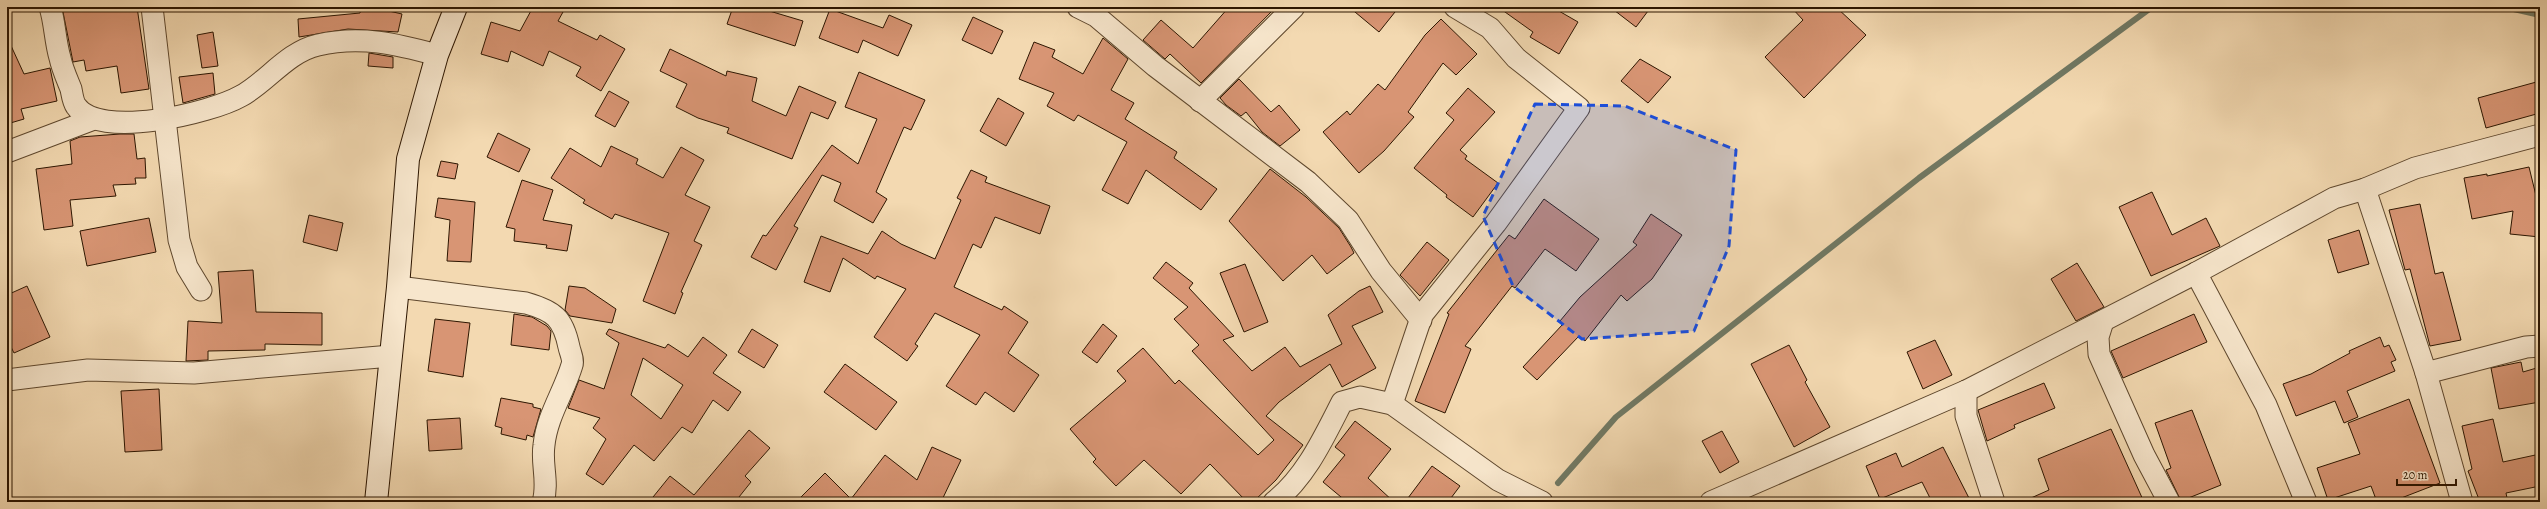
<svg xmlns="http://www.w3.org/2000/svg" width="2547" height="509" viewBox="0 0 2547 509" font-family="Alegreya,serif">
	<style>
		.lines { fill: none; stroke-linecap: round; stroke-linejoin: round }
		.stream { stroke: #707964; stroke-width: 6 }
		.building { fill: #d89574; stroke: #2d1601; fill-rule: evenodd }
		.street-casing { stroke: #5e472d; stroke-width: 23 }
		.secondary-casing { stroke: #2d1601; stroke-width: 24 }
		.street { stroke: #f7e6cc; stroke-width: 21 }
		.secondary { stroke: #f7e6cc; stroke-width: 22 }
		.marked { fill: #1d4ed8; fill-opacity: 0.2; stroke: #1d4ed8; stroke-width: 3; stroke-dasharray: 8 5; stroke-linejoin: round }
	</style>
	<rect width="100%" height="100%" fill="#f3d9b1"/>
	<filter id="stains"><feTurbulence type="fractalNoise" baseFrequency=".005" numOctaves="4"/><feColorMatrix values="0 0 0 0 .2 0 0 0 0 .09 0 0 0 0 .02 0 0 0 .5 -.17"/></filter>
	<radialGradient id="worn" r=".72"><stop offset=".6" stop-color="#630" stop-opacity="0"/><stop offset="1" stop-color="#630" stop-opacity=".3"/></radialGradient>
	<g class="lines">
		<!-- stream -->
		<g class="stream">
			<path d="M2505 7 2540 15"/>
			<path d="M1558 483 1616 417 1919 178 2152 7"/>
		</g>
	</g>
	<!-- building -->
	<g class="building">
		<path d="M62 7H137L149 89 121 93 117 66 86 71 84 60 73 62Z"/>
		<path d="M361 7H381L380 9 402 14 398 32 348 29 299 37 298 19 360 13Z"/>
		<path d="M533 7H553L563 12 558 21 597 40 600 35 625 49 601 91 576 76 581 67 549 51 543 66 511 51 508 62 481 54 491 22 520 31Z"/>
		<path d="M733 7H756L803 21 795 46 727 24Z"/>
		<path d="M1229 7H1276L1201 83 1170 54 1165 59 1143 40 1161 20 1193 48Z"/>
		<path d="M1349 7H1399L1379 32Z"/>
		<path d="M1498 7H1552L1578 22 1559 54 1530 37 1533 32Z"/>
		<path d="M1610 7H1651L1636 27Z"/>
		<path d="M1791 7H1836L1866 35 1804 98 1765 57 1803 20Z"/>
		<path d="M830 9 883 28 889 15 912 25 898 56 863 40 858 53 819 38Z"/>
		<path d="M973 17 1003 31 992 54 962 40Z"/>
		<path d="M1441 19 1477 54 1456 75 1443 63 1408 112 1414 117 1384 151 1359 173 1323 132 1347 111 1350 115 1378 84 1385 90 1425 35Z"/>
		<path d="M213 32 218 66 202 68 197 35Z"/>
		<path d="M7 37 24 74 50 68 57 101 21 109 24 119 7 124Z"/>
		<path d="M1103 38 1128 59 1111 90 1134 103 1125 119 1177 152 1174 158 1217 189 1201 210 1146 170 1128 204 1102 190 1127 142 1078 115 1074 121 1047 106 1054 93 1019 79 1034 42 1055 50 1052 57 1083 74Z"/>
		<path d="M670 49 726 76 727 71 757 78 752 101 786 116 799 86 836 102 828 119 811 112 792 159 727 133 729 128 698 118 676 107 687 84 660 71Z"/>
		<path d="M369 53 393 57V68L368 66Z"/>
		<path d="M1640 59 1671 77 1648 103 1621 81Z"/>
		<path d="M859 72 925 100 911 130 904 127 876 192 887 199 873 223 834 201 841 183 822 175 794 226 798 228 776 270 751 257 763 235 766 236 832 145 858 164 877 119 845 107Z"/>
		<path d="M213 73 215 94 183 103 179 77Z"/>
		<path d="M1239 79 1271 112 1279 105 1300 130 1280 146 1262 132 1246 112 1241 116 1226 105 1220 98Z"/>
		<path d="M2540 81V113L2486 128 2478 98Z"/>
		<path d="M1468 88 1495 112 1460 150 1467 156 1465 159 1498 183 1473 217 1446 197 1447 195 1414 168 1454 120 1446 113Z"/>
		<path d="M609 91 629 102 615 127 595 116Z"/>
		<path d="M998 98 1024 113 1006 146 980 131Z"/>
		<path d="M498 133 530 149 519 172 487 157Z"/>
		<path d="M120 134H134L137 159 145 158 146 178H135L136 184 113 185 116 196 70 200 73 226 44 230 36 169 72 164 70 141 80 137Z"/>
		<path d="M611 146 638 159 636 164 663 178 681 147 704 160 685 195 710 207 694 241 702 245 681 292 683 293 675 314 643 301 669 233 615 214 612 219 583 203 585 200 551 178 570 148 601 167Z"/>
		<path d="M441 161 458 164 455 179 437 176Z"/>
		<path d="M2529 167 2540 212V237L2510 234 2513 211 2472 219 2464 178 2487 174V176Z"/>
		<path d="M1270 169 1306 197 1339 228 1351 247 1354 253 1327 274 1312 255 1283 281 1229 221Z"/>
		<path d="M971 170 987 177 985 182 1050 206 1040 234 995 217 981 248 973 244 954 287 1002 310 1004 306 1028 322 1008 353 1039 375 1014 412 985 392 976 405 946 386 980 335 935 313 915 344 918 346 907 361 874 337 906 289 877 276 875 279 843 258 830 292 804 282 821 236 868 254 882 231 901 244 935 259 961 200 957 198Z"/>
		<path d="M522 180 553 190 543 220 572 225 567 251 546 248 547 245 514 241 515 229 506 227Z"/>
		<path d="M2152 192 2172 235 2206 218 2220 246 2151 276 2119 207Z"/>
		<path d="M438 198 475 202 471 262 447 261 450 220 435 217Z"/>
		<path d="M1544 199 1599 239 1576 271 1545 249 1515 288 1512 286 1465 346 1471 349 1445 413 1415 401 1449 314 1447 313 1509 235 1515 239Z"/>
		<path d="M2420 204 2435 274 2443 272 2461 340 2430 346 2410 269 2405 270 2389 210Z"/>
		<path d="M1651 214 1682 235 1652 279 1627 301 1621 295 1585 341 1579 336 1537 380 1523 367 1563 324 1560 321 1580 297 1637 245 1633 242Z"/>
		<path d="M309 215 343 223 337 251 303 242Z"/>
		<path d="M149 218 156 252 87 266 80 231Z"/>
		<path d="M2359 230 2369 264 2338 273 2328 240Z"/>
		<path d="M1427 242 1449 260 1420 296 1400 275Z"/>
		<path d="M1166 262 1193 283 1189 288 1234 336 1223 340 1252 371 1285 347 1300 367 1342 344 1328 315 1359 291 1370 286 1383 312 1352 326 1376 368 1342 387 1330 364 1279 402 1266 416 1303 445 1276 480 1253 502H1247L1210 464 1181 494 1144 460 1116 486 1093 462 1096 459 1070 429 1126 381 1117 371 1143 348 1175 384 1179 380 1258 455 1274 440 1192 351 1199 345 1174 319 1188 307 1153 278Z"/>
		<path d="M2077 263 2104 307 2076 321 2051 279Z"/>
		<path d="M1245 264 1268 322 1244 332 1220 273Z"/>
		<path d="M253 270 256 312 322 313V345L265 344V350L208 351V360L186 361 188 321 222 323 218 272Z"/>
		<path d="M27 286 50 337 14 353 7 339V295Z"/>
		<path d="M569 286 585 288 616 309 612 323 570 316 565 310Z"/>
		<path d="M514 314 532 317 547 326 551 331 549 350 511 345Z"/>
		<path d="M2194 314 2207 342 2123 378 2111 351Z"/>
		<path d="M435 319 470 323 463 377 428 371Z"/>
		<path d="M1103 324 1117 336 1097 363 1082 352Z"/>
		<path d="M609 329 665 348 668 344 688 357 703 337 727 355 713 373 741 392 728 411 713 400 692 433 682 427 654 461 634 445 603 485 586 474 606 439 593 428 600 418 568 408 579 380 604 389 619 343 606 334ZM643 358 683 385 661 419 631 395Z"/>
		<path d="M752 329 778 345 764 368 738 352Z"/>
		<path d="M2380 337 2384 347 2389 345 2396 360 2391 362 2395 371 2347 391 2358 417 2344 423 2335 401 2296 416 2283 384 2311 374 2350 353 2349 351Z"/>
		<path d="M1935 340 1952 375 1923 389 1907 352Z"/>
		<path d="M1789 345 1807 380 1805 382 1830 427 1794 447 1751 364Z"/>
		<path d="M2521 362 2523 372 2540 367V402L2499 409 2491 368Z"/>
		<path d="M845 364 897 402 876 430 824 392Z"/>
		<path d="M2044 383 2055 408 2014 425 2015 428 1987 441 1978 410Z"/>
		<path d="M159 389 162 450 125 452 121 391Z"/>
		<path d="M501 398 533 404V407L541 409 533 437 527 435 526 440 501 434 502 428 495 426Z"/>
		<path d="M2409 399 2440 483 2391 502H2377L2371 486 2328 500 2317 468 2360 454 2348 423Z"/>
		<path d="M2192 410 2221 485 2181 501 2166 470 2171 468 2155 423Z"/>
		<path d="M460 418 462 449 429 451 427 420Z"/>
		<path d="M2493 419 2503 462 2540 454V486L2506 493 2507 498 2495 502H2480L2468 471 2472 469 2462 426Z"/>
		<path d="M1355 421 1391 449 1368 478 1394 502H1347L1323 482 1345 455 1335 447Z"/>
		<path d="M2111 429 2144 502H2022L2049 490 2038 459Z"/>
		<path d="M749 430 770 448 745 476 751 482 735 502H649L670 476 694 495Z"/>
		<path d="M1722 431 1739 462 1720 473 1702 441Z"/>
		<path d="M932 447 961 460 941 502H796L825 473 851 499 885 455 917 480Z"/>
		<path d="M1943 447 1971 502H1932L1922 482 1880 499 1866 466 1896 453 1902 467Z"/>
		<path d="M1432 466 1460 486 1448 502H1405Z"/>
	</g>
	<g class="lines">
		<!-- street casing -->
		<g class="street-casing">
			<g id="street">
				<path d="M50 7C55 23 55 41 60 58 62 68 67 79 71 89 72 94 73 102 76 106 99 140 211 113 241 96 267 82 287 52 318 45 360 35 397 44 437 55"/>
				<path d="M152 7 179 240 187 267 201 290"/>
				<path d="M1078 7 1096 16 1155 66 1308 182 1348 220 1381 271 1421 320"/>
				<path d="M1200 101 1294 7"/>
				<path d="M7 152 94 119"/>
				<path d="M2365 189 2426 373 2462 502"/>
				<path d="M2196 273 2266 405 2306 502"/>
				<path d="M398 287 526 303C554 311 563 318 569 347 570 352 574 360 572 365 564 392 547 416 544 445 541 465 549 482 543 502"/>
				<path d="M2103 321 2098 337 2099 354 2144 455 2169 502"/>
				<path d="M2426 373 2526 347 2540 346"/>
				<path d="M7 380 88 370 194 373 391 356"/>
				<path d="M1966 391V416L1994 502"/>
				<path d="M1392 404 1422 315 1496 223 1579 108 1516 58 1490 28 1455 7"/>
				<path d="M1274 502C1306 477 1324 437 1342 402L1360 397 1392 404 1498 480 1542 502"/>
				<path d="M1711 502 1966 391 2196 273 2334 198 2365 189 2415 168 2540 135"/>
			</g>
		</g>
		<!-- secondary casing -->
		<g class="secondary-casing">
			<path id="secondary" d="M376 502 398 287 408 159 437 55 456 7"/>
		</g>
		<!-- street -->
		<use href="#street" class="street"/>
		<!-- secondary -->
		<use href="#secondary" class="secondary"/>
	</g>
	<!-- marked area -->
	<path class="marked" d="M1535 104 1625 106 1736 150 1729 246 1694 331 1582 339 1513 286 1483 216Z"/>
	<!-- margin -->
	<rect width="2547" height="509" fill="none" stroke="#f3d9b1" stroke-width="24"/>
	<rect x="8" y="8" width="2531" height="493" fill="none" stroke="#2d1601" stroke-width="2"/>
	<rect x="12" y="12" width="2523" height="485" fill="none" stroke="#2d1601"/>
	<!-- scale -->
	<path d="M2397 479v6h59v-6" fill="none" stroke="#2d1601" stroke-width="2"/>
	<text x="2403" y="479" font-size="12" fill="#2d1601" stroke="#f7e6cc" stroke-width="3" paint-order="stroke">20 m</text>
	<rect width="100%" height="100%" filter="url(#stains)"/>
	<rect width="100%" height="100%" fill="url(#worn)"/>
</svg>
